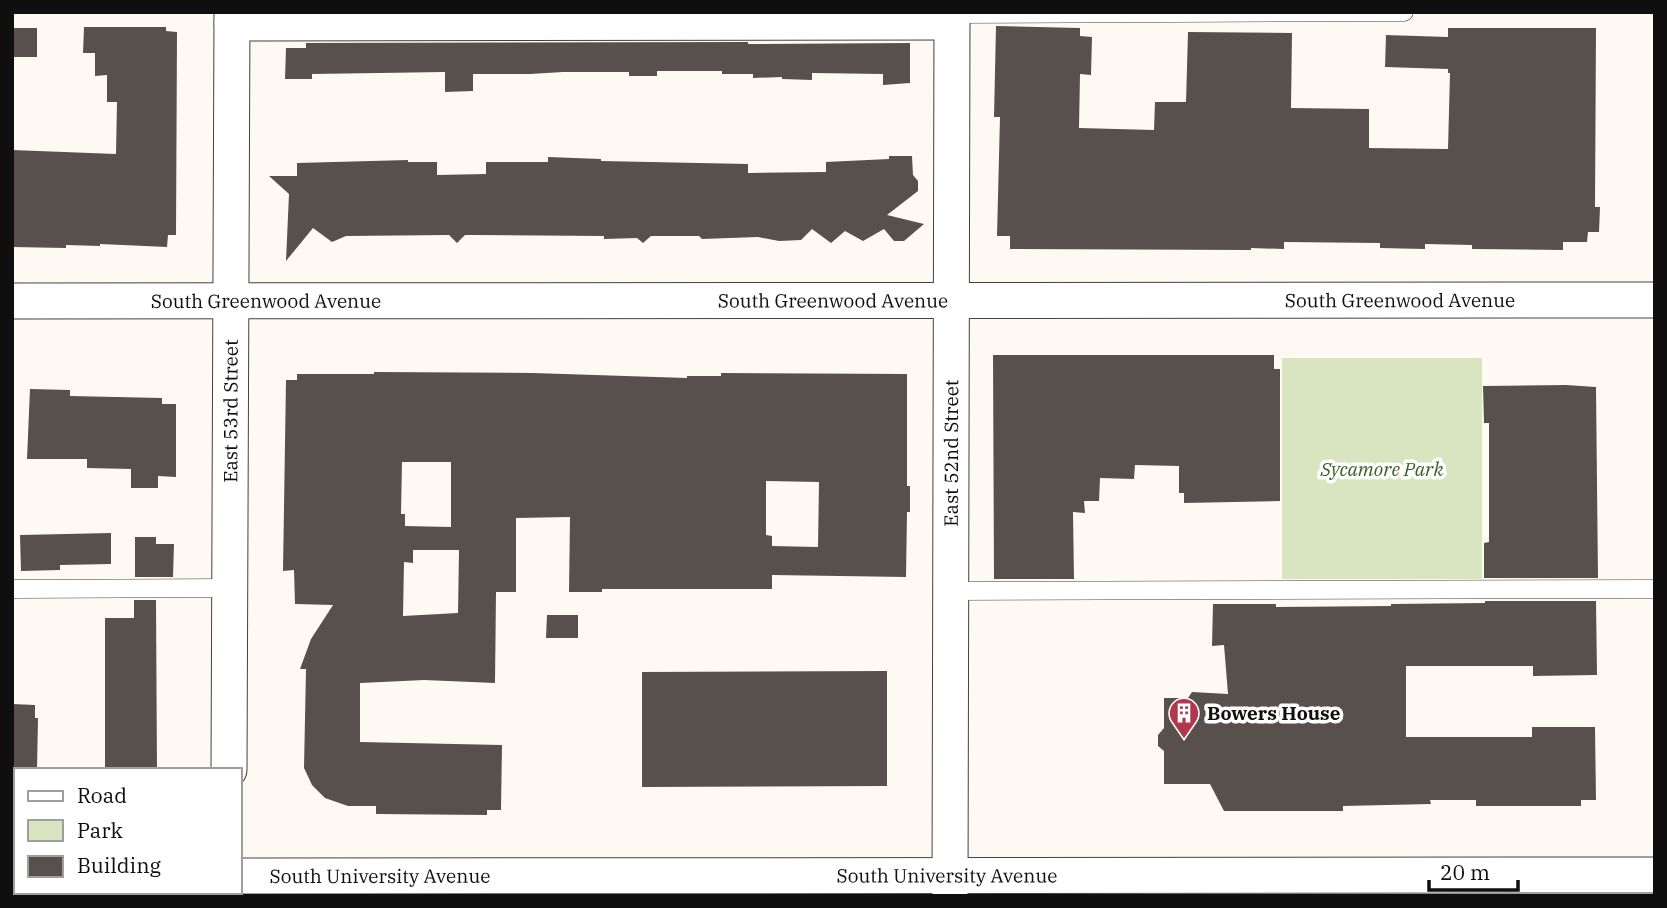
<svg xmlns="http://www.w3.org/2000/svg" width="1667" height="908" viewBox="0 0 1667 908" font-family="'IBM Plex Serif',serif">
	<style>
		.green { fill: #d8e5c0 }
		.building { fill: #57504d; fill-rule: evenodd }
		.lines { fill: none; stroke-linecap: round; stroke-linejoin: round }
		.lane-casing { stroke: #424242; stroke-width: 19 }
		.street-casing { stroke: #424242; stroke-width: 37 }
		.lane { stroke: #fff; stroke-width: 18 }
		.street { stroke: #fff; stroke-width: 35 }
		.labels { text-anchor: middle; stroke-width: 7; stroke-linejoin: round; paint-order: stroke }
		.street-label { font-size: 19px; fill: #0f0f0f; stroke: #fff }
		.park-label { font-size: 19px; font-style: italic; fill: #3a6027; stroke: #fff }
		.poi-label { font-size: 19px; font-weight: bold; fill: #0f0f0f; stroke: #fff; text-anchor: start }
	</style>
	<rect width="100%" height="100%" fill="#fefaf3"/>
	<!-- green -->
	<rect class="green" x="1282" y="358" width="200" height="221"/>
	<!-- building -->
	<g class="building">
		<path d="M996 26 1080 28V36L1092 37 1091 75 1080 74 1079 128 1154 130 1155 102H1186L1188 32 1292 33 1291 108 1369 109V148L1448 149 1450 73H1448V69L1385 67 1386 35 1448 37V28H1596L1595 207H1600L1599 232H1588L1587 242H1563V250L1472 249V245L1425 244V249L1380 248V243L1284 242V249L1251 248V250L1010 249V236H997L1000 117H994Z"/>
		<path d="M84 27H166V31L177 32 176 235H168L167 247 100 244V246L66 245V248L12 247V150L116 154 117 102H107V75L95 76V53H83Z"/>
		<rect x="12" y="28" width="25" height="29"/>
		<path d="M748 42V44L910 43V83L883 85V74L812 73V80L782 79V77L753 78V74H722V71H657V76H629V72H563L530 74H473V91L445 92V72L312 74V79H285L286 48H306V43Z"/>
		<path d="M889 156H912L913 175 918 181V191L887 215 924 224 904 241H894L884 229 863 241 845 231 831 243 812 229 801 240 779 241 758 237 702 239 699 236H651L643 243 637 238 604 239V236L474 235H465L457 243 449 235 346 236 332 242 313 228 286 261 289 194 269 176H297V163L408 160V162H437V175L486 174V162H548V157L601 159V161L748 164V173L826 172V162L889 159Z"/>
		<path d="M993 355H1274V369H1280V501L1184 503V493H1179V466L1135 465 1134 479 1100 478 1099 501H1084L1085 513 1073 512 1074 579H994Z"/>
		<path d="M374 372 533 373 687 378V376H721V373L907 374V486H910V512H907L906 577 772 575V589H602V592H569L570 517 516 518V592H496L495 683 424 680 360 683V742L502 745 501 810H487V815L376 814V806H348L325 798 312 785 304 768 306 669H300L311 639 333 605 295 604 294 570 283 571 286 380H297V374H374ZM402 462H451V527L405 526V514H401ZM766 481 819 482 818 547 772 546V536L766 535ZM413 550H459L458 613 403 616 404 562 413 563Z"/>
		<path d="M1566 385 1596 387 1598 578H1484V543L1489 542V423H1484L1483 386Z"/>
		<path d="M30 389 70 390V396L162 398V404H176V477L158 476V488H131V469L87 468V459H27Z"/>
		<path d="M111 533V564L60 565V570L21 571 20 535Z"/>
		<path d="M135 537H156V544H174L173 577H135Z"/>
		<path d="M134 600H156L157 770H105V618H134Z"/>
		<path d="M1485 601H1596L1597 675 1533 676V666H1406V737H1532V727H1595L1596 800H1581V806H1476V800H1430L1431 804 1343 806V811H1224L1210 784H1164V751L1158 746V735L1164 728V698H1188L1192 692 1228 694 1224 645 1212 646 1213 604H1276V607L1391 606V604L1485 603Z"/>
		<path d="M547 615H578V638H546Z"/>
		<path d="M887 671V786L642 787V672Z"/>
		<path d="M12 704 35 705V718H38L37 770H16V775H12Z"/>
	</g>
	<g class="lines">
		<!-- lane casing -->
		<g class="lane-casing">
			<g id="lane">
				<path d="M952 14 1404 12"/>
				<path d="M12 589 229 588"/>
				<path d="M951 591 1655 589"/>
			</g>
		</g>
		<!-- street casing -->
		<g class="street-casing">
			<g id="street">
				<path d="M232 23 952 22"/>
				<path id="s1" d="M12 301 1655 300"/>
				<path id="s2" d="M229 770 232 12"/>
				<path d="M12 876H16"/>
				<path id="s3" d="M240 876 1655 875"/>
				<path id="s4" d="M950 896 952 12"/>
			</g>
		</g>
		<!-- lane -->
		<use href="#lane" class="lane"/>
		<!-- street -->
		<use href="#street" class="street"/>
	</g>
	<!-- icons -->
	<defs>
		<g id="building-pin" transform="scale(1.575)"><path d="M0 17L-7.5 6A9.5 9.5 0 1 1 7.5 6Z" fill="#b0374d" stroke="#fff"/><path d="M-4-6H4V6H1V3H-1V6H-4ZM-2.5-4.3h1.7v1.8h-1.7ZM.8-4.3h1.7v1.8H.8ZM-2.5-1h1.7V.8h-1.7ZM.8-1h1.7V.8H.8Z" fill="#fff"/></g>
	</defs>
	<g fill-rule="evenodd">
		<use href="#building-pin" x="1184" y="713"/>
	</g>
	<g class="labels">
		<!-- street labels -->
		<g class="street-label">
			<text dy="7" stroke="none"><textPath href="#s1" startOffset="254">South Greenwood Avenue</textPath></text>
			<text dy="7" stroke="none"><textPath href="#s1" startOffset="821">South Greenwood Avenue</textPath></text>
			<text dy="7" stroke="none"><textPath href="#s1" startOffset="1388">South Greenwood Avenue</textPath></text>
			<text dy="7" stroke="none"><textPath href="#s2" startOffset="359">East 53rd Street</textPath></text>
			<text dy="7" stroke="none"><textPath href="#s4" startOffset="443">East 52nd Street</textPath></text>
			<text dy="7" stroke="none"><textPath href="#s3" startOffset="140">South University Avenue</textPath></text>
			<text dy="7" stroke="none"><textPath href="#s3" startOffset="707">South University Avenue</textPath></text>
		</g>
		<!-- park labels -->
		<g class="park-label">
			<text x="1382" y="476">Sycamore Park</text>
		</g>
		<!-- poi labels -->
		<g class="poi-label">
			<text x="1207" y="720">Bowers House</text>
		</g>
	</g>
	<!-- border -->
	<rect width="1667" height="908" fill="none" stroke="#0f0f0f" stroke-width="28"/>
	<!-- legend -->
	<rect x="14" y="768" width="228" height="126" fill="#ffffff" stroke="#9f9f9f" stroke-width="2"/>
	<rect x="28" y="791" width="35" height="10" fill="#ffffff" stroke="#9f9f9f" stroke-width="2"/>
	<text x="77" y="803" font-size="21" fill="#0f0f0f">Road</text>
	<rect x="28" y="820" width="35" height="21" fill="#d8e5c0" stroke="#9f9f9f" stroke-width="2"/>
	<text x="77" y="838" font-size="21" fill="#0f0f0f">Park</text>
	<rect x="28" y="856" width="35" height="21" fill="#57504d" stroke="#9f9f9f" stroke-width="2"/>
	<text x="77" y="873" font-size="21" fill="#0f0f0f">Building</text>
	<!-- scale -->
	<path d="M1429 880v10h89v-10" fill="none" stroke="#0f0f0f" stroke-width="3.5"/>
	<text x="1440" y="880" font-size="21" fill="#0f0f0f" stroke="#ffffff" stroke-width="5" paint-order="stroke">20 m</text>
</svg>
